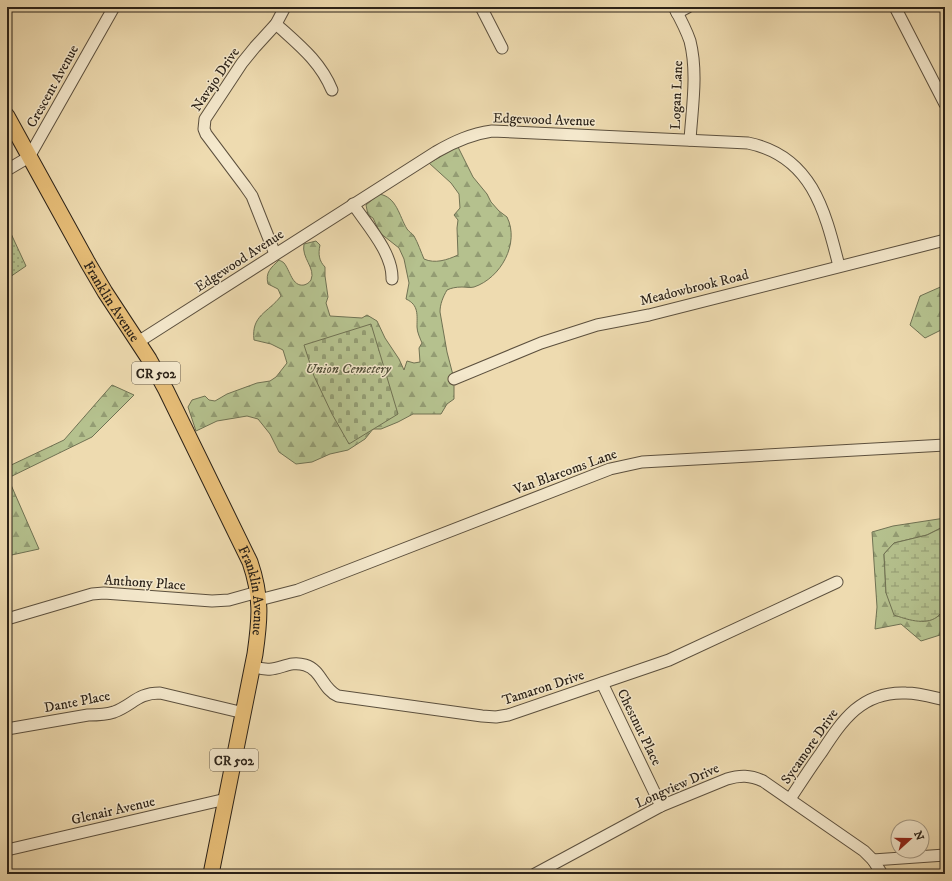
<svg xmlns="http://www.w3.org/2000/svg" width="952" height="881" viewBox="0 0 952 881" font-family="'IM FELL DW Pica',serif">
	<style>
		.green { fill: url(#green-dots); stroke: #707253 }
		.forest { fill: url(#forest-firs); stroke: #707253 }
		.wetland { fill: url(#wetland-marsh); stroke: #707253 }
		.cemetery { fill: url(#cemetery-stones); stroke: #707253 }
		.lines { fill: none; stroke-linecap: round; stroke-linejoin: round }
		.minor-casing { stroke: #5c503e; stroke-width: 13 }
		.major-casing { stroke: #2b2218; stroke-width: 17 }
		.minor { stroke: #f4e8cc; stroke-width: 11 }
		.major { stroke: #e7be78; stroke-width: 15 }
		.labels { text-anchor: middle; stroke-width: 3; stroke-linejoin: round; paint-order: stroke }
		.shield { fill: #f4e8cc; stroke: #675d4e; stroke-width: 1 }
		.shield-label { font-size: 13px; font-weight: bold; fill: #2b2218 }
		.street-label { font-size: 14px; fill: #2b2218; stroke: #f4e8cc }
		.park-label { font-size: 14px; font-style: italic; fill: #54523b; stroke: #f4e8cc }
	</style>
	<defs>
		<pattern id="green-dots" width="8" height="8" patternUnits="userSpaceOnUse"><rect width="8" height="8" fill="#b5c18e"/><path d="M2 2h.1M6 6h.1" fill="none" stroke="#939c73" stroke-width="1.8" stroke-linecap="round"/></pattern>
		<pattern id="forest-firs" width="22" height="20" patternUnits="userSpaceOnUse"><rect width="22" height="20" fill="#b5c18e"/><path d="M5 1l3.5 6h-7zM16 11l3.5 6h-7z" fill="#939c73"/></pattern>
		<pattern id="wetland-marsh" width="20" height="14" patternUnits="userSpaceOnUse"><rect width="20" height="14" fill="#b5c18e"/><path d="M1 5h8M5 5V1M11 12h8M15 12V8" fill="none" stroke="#939c73"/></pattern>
		<pattern id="cemetery-stones" width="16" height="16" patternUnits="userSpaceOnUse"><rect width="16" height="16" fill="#b5c18e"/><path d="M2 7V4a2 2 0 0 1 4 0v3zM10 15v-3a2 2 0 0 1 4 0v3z" fill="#939c73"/></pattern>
	</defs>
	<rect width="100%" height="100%" fill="#eedbb0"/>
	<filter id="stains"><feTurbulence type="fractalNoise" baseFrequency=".005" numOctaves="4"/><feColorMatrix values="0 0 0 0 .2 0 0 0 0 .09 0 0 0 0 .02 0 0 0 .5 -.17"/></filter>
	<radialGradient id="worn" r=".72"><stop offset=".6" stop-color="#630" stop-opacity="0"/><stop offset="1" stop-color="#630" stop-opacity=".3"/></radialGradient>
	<!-- green -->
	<path class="green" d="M7 225 26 266 7 279Z"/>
	<!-- forest -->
	<g class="forest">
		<path d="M453 147H458L473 177 487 194 491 202 499 211 507 217C520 243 501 278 474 287 470 288 466 287 462 287 456 287 451 288 447 290 443 297 440 304 440 312L447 352 454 379V399L447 404 441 414H413L398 422 381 429H373L365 439 348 450 330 454 312 462 296 464 279 452 270 434 258 419 247 416 217 421 196 431 188 407 192 400 205 396 209 400 215 401 227 394 257 383 270 381 276 377 287 363 283 350 271 344 254 340C251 315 268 313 281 296L278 289 268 284C265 272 271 268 279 260 281 261 283 262 284 263 290 270 292 287 304 285 307 284 309 283 311 280 316 268 301 258 304 244L316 241 320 245C318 254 319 261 325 267V276L328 297 326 303 330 316 362 318 367 315 377 321 385 338 399 359 404 370 407 361 414 363 420 362 419 348 422 343C420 338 417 332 417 327 417 315 419 305 406 299L409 283 404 259 399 248 380 233 373 218 368 215 366 205 379 194C397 197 399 216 407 229 409 232 412 233 414 236 418 243 421 252 424 259 435 264 447 260 458 255L457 228 458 220 454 215 460 208 459 194 451 183 429 163 440 157 444 153Z"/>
		<path d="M945 285V328L925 338 910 325 920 296Z"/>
		<path d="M112 385 134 395 92 437 8 478 39 549 7 556V467L64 440Z"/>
		<path d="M945 518V526L927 535 894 543 884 554 886 593 936 617 945 607V632L940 635 921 641 901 624 875 629 877 607 872 532 893 526Z"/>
	</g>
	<!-- wetland -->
	<path class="wetland" d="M945 526V607C943 610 940 615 937 617 925 626 906 619 894 615L886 593 884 554 894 543 927 535Z"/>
	<!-- cemetery -->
	<path class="cemetery" d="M371 324 398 414 349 444 332 414 314 376 304 345Z"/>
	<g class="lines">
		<!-- minor casing -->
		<g class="minor-casing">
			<g id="minor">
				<path d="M481 7 502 48"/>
				<path d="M674 7C680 18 686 29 690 41 698 73 692 108 690 140"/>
				<path d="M895 7 945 104"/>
				<path d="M677 13 688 7"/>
				<path d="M276 24C299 45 320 61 332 90"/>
				<path d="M7 170 29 157 114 7"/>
				<path d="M353 204C367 225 393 253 392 279"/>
				<path d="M275 254 252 196 245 186 206 134 204 129 205 119 242 63 255 47 276 24 285 7"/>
				<path d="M138 342 436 152C455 141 471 134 492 131L748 143C812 156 825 211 839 266"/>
				<path d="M454 379 541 343 597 325 649 315 945 240"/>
				<path d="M259 600 298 590 610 469 642 462 945 445"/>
				<path d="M7 619 92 594 104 593 212 601 229 600 258 592"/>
				<path d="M253 666C277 676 285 659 305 665 322 670 322 689 338 696L482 716 496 717 508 715 669 660 837 582"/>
				<path d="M602 683 661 806"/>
				<path d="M7 729 88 715C97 715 105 715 114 712 133 705 137 693 160 693L244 713"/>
				<path d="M790 799C800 784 810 768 821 753 842 721 861 691 906 693 919 693 932 697 945 700"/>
				<path d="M7 850 226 799"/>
				<path d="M873 860 945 855"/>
				<path d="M535 874 661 806 727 779C740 775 750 775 763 781L864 851 873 860 882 874"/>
			</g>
		</g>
		<!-- major casing -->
		<g class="major-casing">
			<g id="major">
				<path id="s1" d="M7 116 88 263 105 292 149 359 166 390 250 562C262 597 260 619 255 654L211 874"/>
			</g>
		</g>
		<!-- minor -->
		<use href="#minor" class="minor"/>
		<!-- major -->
		<use href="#major" class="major"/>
	</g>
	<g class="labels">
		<!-- shield labels -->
		<g class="shield">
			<rect x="132" y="362" width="48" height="22" rx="3"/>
			<rect x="210" y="749" width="48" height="22" rx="3"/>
		</g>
		<g class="shield-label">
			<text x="156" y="378">CR 502</text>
			<text x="234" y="765">CR 502</text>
		</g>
		<!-- street labels -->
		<g class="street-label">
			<text transform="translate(215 79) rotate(-56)" y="5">Navajo Drive</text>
			<text transform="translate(52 86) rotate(-61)" y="5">Crescent Avenue</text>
			<text transform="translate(676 95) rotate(-88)" y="5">Logan Lane</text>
			<text transform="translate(544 119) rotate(2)" y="5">Edgewood Avenue</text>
			<text transform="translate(239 260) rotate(-33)" y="5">Edgewood Avenue</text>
			<text transform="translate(694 287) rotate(-14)" y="5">Meadowbrook Road</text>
			<text dy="5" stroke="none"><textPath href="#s1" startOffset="213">Franklin Avenue</textPath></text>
			<text transform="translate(565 471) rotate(-20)" y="5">Van Blarcoms Lane</text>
			<text transform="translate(145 582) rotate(4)" y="5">Anthony Place</text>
			<text dy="5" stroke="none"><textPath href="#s1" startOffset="537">Franklin Avenue</textPath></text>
			<text transform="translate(543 687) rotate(-18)" y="5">Tamaron Drive</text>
			<text transform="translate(77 701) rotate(-11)" y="5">Dante Place</text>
			<text transform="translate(640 727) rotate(64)" y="5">Chestnut Place</text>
			<text transform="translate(809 746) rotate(-55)" y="5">Sycamore Drive</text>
			<text transform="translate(677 785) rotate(-24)" y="5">Longview Drive</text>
			<text transform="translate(113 810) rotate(-13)" y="5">Glenair Avenue</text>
		</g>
		<!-- park labels -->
		<g class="park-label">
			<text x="348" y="373">Union Cemetery</text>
		</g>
	</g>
	<!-- margin -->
	<rect width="952" height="881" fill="none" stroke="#eedbb0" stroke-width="24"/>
	<rect x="8" y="8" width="936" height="865" fill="none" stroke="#2b2218" stroke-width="2"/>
	<rect x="12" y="12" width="928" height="857" fill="none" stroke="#2b2218"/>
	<!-- north arrow -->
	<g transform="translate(910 839) rotate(69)"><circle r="19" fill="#f4e8cc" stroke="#a49984"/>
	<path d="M0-3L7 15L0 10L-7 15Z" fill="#8f2418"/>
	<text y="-6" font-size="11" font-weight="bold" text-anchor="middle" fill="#2b2218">N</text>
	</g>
	<rect width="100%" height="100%" filter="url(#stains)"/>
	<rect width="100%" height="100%" fill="url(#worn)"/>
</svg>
